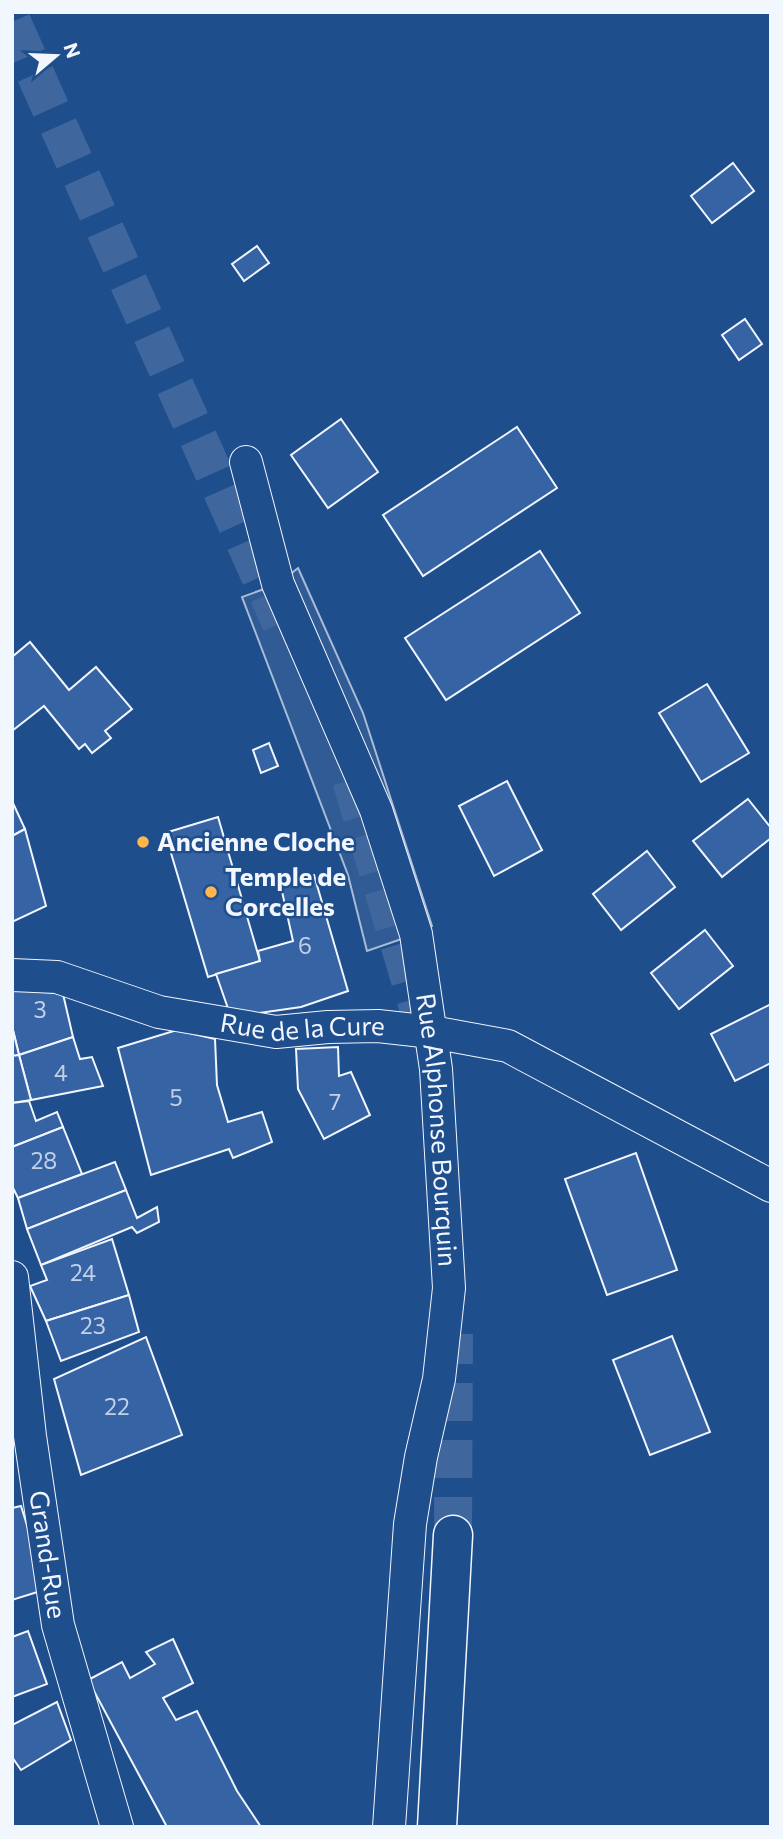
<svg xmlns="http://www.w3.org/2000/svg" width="783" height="1839" viewBox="0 0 783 1839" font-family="Commissioner,sans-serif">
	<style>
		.parking { fill: #305b95; stroke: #a8bbd7; stroke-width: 2 }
		.building { fill: #3563a3; stroke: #f2f6ff; stroke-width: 2 }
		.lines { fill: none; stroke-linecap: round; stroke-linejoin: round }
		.primary-tunnel { stroke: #3f679d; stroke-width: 38; stroke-dasharray: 38 19; stroke-linecap: butt }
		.street-casing { stroke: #f2f6ff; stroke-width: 34 }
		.primary-casing { stroke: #f2f6ff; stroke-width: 41 }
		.street { stroke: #1f4e8c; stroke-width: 32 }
		.primary { stroke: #1f4e8c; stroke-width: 38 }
		.poi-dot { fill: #ffb74d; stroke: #1f4e8c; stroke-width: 2.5 }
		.labels { text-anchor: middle; stroke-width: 5; stroke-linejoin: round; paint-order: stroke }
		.number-label { font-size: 23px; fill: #c3d1e8 }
		.poi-label { font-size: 26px; font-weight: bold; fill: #f2f6ff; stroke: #1f4e8c; text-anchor: start }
		.street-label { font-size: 26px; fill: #f2f6ff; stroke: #1f4e8c }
	</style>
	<rect width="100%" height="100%" fill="#1f4e8c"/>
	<!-- parking -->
	<path class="parking" d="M298 568 363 713 432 926 416 934 367 951 348 875 242 597 278 584Z"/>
	<!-- building -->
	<g class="building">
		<path d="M733 163 754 191 712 223 691 196Z"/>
		<path d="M257 246 269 263 244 281 232 264Z"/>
		<path d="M745 319 762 344 739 360 722 335Z"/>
		<path d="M341 419 378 472 328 508 291 455Z"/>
		<path d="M517 427 557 488 423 576 383 515Z"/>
		<path d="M540 551 580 613 446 700 405 638Z"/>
		<path d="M30 642 69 690 96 667 132 709 105 731 111 738 92 753 85 744 79 749 44 706 12 731V657Z"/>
		<path d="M707 684 749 753 701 782 659 713Z"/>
		<path d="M269 743 278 766 261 773 253 750Z"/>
		<path d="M507 781 542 850 494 876 459 806Z"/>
		<path d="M748 799 771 828V838L722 877 693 841Z"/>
		<path d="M12 801 25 829 12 836Z"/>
		<path d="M218 817 260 961 208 977 165 833Z"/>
		<path d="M25 829 46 906 12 922V836Z"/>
		<path d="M647 851 675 887 621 930 593 894Z"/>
		<path d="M314 875 348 991 301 1007 231 1017 216 974 260 961 258 951 293 941 281 887Z"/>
		<path d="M705 930 733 966 679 1009 651 973Z"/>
		<path d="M12 988 63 994 73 1037 19 1055 12 1026Z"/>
		<path d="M771 1004V1063L735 1081 711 1034Z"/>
		<path d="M12 1026 19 1055 12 1056Z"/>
		<path d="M177 1030 215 1039 217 1085 228 1122 262 1112 272 1142 233 1158 229 1149 151 1175 118 1048Z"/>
		<path d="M73 1037 80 1059 92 1057 103 1086 31 1100 19 1055Z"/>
		<path d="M338 1047 339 1076 351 1072 370 1115 324 1139 298 1089 296 1049Z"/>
		<path d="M19 1055 31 1100 12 1103V1056Z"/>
		<path d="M29 1101 36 1121 57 1112 63 1127 12 1147V1103Z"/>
		<path d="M63 1127 82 1174 18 1198 12 1186V1147Z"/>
		<path d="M636 1153 677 1270 607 1295 565 1179Z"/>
		<path d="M115 1162 126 1190 27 1229 18 1198Z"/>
		<path d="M126 1190 137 1218 157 1207 159 1222 137 1233 132 1227 41 1265 27 1229Z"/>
		<path d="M112 1239 129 1295 46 1321 30 1286 47 1280 41 1265Z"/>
		<path d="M129 1295 139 1332 61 1361 46 1321Z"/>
		<path d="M672 1336 710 1432 650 1455 613 1360Z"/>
		<path d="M146 1337 182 1435 81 1475 54 1379Z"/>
		<path d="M21 1506 47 1589 12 1600V1508Z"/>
		<path d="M28 1631 47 1684 12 1697V1637Z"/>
		<path d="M173 1639 193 1683 163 1698 176 1720 197 1711 237 1791 261 1827H167L88 1680 122 1662 130 1678 155 1664 146 1652Z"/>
		<path d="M57 1702 71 1740 21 1770 12 1757V1725Z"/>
	</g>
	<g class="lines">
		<!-- primary-tunnel -->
		<g class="primary-tunnel">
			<path d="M12 22 281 623"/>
			<path d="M351 780 419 1011"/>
			<path d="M453 1535 454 1334"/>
		</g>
		<!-- street casing -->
		<g class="street-casing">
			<g id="street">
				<path id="s1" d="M246 462 278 584 376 810 416 934 436 1069 449 1288 439 1379 421 1457 410 1524 389 1827"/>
				<path id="s2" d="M12 975 57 977 159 1012 276 1032 328 1027 378 1026 432 1032 508 1046 771 1186"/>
				<path id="s3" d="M12 1277 30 1436 58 1625 117 1827"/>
			</g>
		</g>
		<!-- primary casing -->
		<g class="primary-casing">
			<path id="primary" d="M437 1827 453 1535"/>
		</g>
		<!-- street -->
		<use href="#street" class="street"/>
		<!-- primary -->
		<use href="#primary" class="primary"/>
	</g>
	<!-- markers -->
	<g class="poi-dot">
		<circle cx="143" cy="842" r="7"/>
		<circle cx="211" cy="892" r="7"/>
	</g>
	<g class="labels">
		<!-- number labels -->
		<g class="number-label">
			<text x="305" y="954">6</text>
			<text x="40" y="1018">3</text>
			<text x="61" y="1081">4</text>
			<text x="176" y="1106">5</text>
			<text x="335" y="1110">7</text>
			<text x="44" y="1169">28</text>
			<text x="83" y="1281">24</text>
			<text x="93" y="1334">23</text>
			<text x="117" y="1415">22</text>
		</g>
		<!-- poi labels -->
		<g class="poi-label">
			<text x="157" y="851">Ancienne Cloche</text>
			<text x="225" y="886">Temple de<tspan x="225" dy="30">Corcelles</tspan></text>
		</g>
		<!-- street labels -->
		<g class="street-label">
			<text dy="9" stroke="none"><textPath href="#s2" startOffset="298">Rue de la Cure</textPath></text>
			<text dy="9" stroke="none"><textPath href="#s1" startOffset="700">Rue Alphonse Bourquin</textPath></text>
			<text dy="9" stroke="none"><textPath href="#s3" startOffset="280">Grand-Rue</textPath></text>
		</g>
	</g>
	<!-- border -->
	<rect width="783" height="1839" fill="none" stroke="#f2f6ff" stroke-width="28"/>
	<!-- north arrow -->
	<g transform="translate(56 56) rotate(71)" stroke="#1f4e8c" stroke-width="5" paint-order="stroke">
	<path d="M0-5L12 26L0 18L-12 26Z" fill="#f2f6ff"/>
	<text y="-10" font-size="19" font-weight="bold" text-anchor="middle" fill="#f2f6ff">N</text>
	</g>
</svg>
